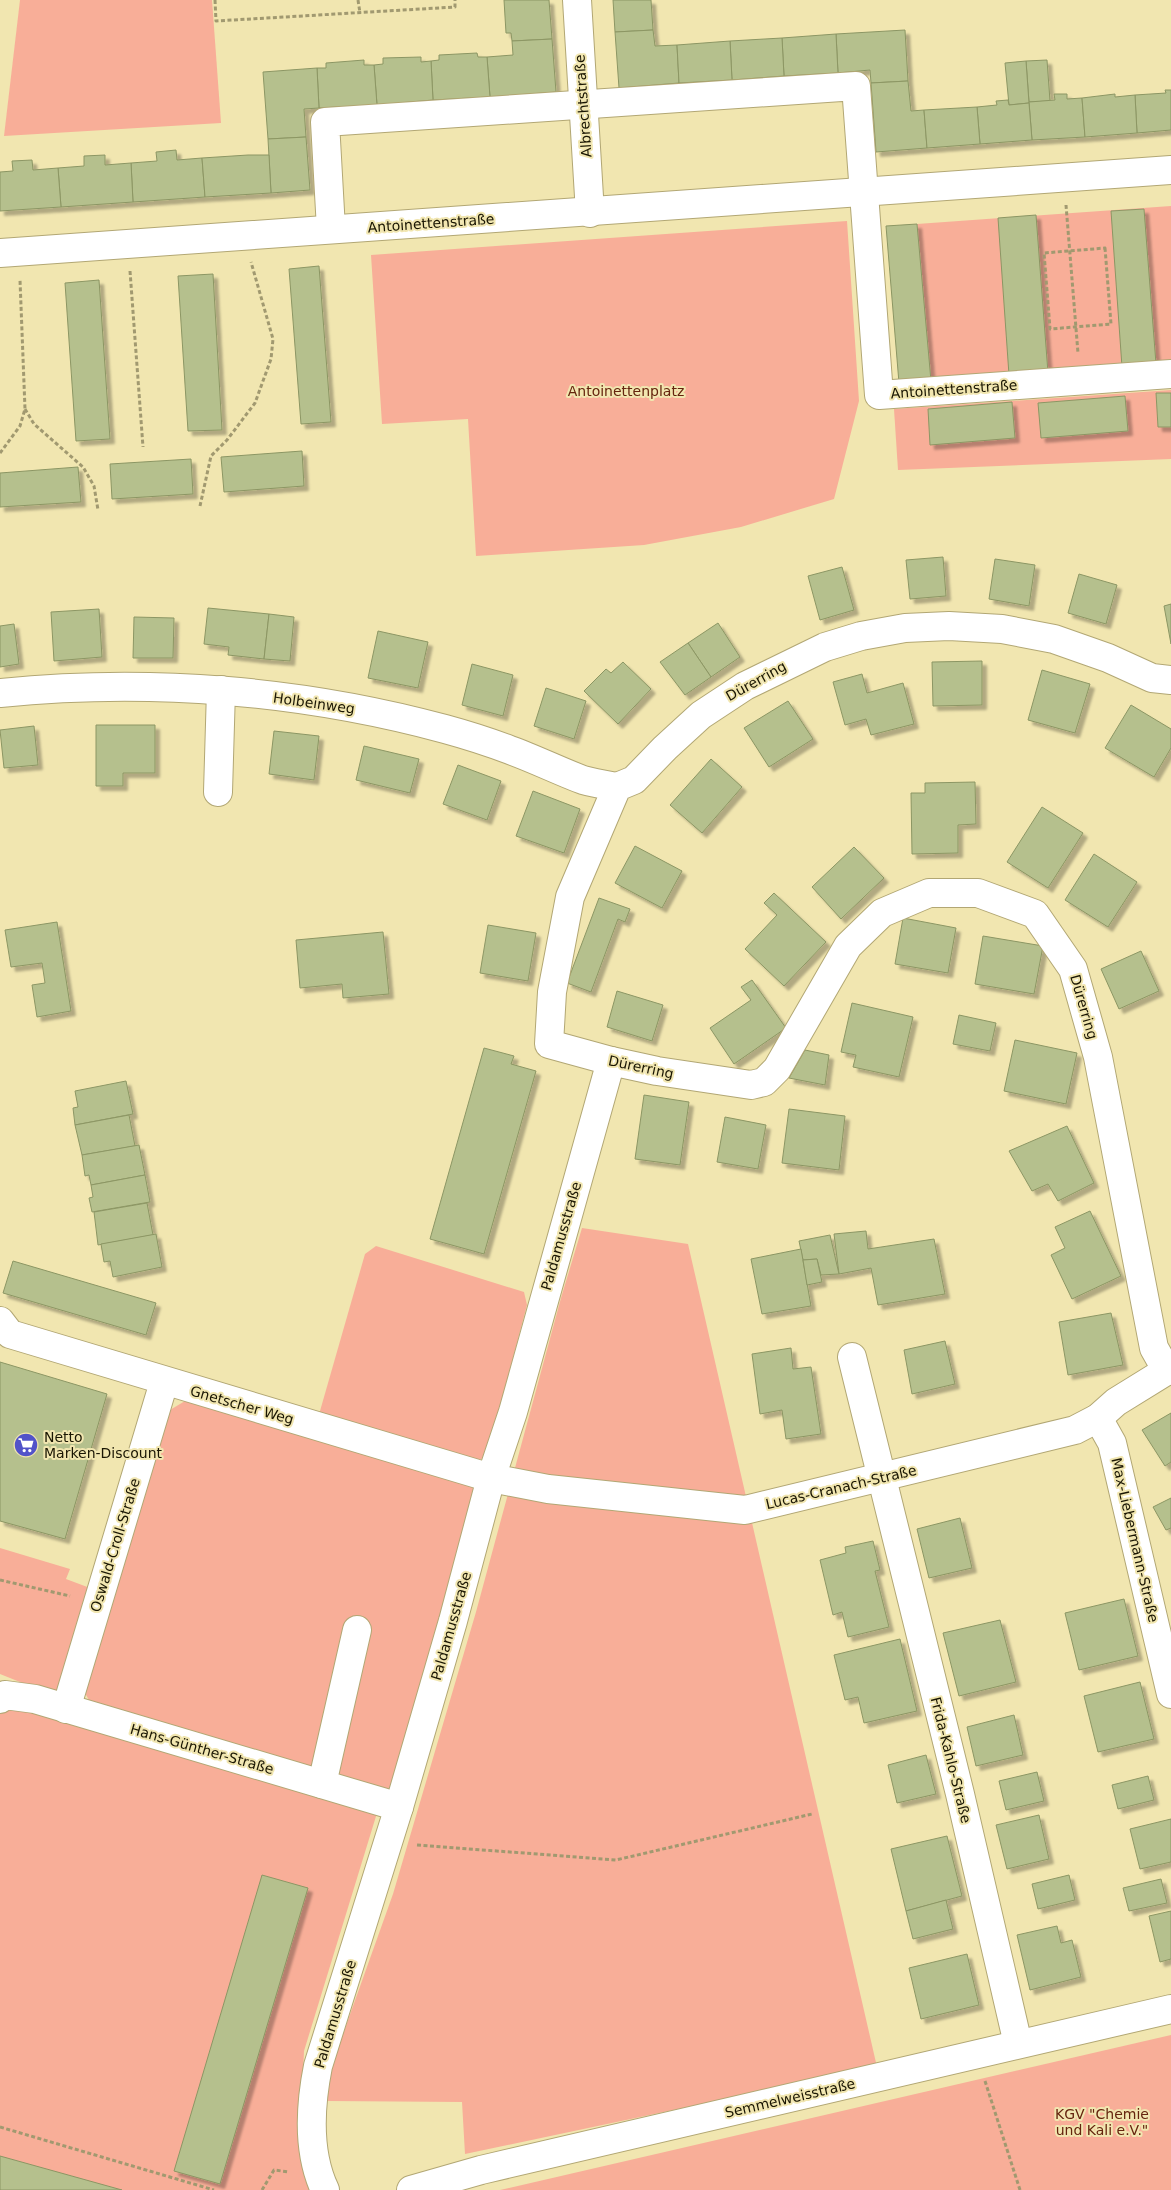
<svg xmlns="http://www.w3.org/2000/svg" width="1171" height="2190" viewBox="0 0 1171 2190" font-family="'DejaVu Sans',sans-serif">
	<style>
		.green { fill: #f8ae98 }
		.building { fill: #b5c08d; stroke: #8c9664; filter: url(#shadow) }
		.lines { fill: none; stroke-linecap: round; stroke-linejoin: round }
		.minor-casing { stroke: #b2a774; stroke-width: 30 }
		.path { stroke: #a19970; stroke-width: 3; stroke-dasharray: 4 2.5; stroke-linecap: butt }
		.minor { stroke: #fff; stroke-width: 28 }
		.labels { text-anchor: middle; stroke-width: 4; stroke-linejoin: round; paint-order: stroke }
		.street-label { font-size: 14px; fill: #1a1603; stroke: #f1e6b0 }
		.park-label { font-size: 14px; fill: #65240e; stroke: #f1e6b0 }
		.poi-label { font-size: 14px; fill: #1a1603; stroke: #f1e6b0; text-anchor: start }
	</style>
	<defs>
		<filter id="shadow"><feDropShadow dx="4.5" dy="4.5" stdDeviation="1" flood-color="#0004"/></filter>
	</defs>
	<rect width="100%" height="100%" fill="#f1e6b0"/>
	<!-- green -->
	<g class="green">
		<path d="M20 0H212L221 123 4 136Z"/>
		<path d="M1171 206V364L931 381 917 224Z"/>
		<path d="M847 221 859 401 834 499 741 527 644 545 476 556 468 419 382 424 371 255Z"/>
		<path d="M1171 390V459L898 470 894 409Z"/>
		<path d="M582 1228 688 1244 877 2067 465 2154 462 2102 327 2101 332 2065 393 1894 476 1612 561 1298Z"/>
		<path d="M376 1246 524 1292 527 1305 490 1445 483 1458 473 1463 318 1418 365 1254Z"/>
		<path d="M185 1401 472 1482 477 1495 392 1793 90 1702 85 1693 88 1679 161 1424 170 1410Z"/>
		<path d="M0 1548 70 1569 66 1579 90 1588 59 1690 50 1694 0 1674Z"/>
		<path d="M0 1696 377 1813 304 2051 300 2142 309 2190H0Z"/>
		<path d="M1171 2035V2190H500Z"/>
	</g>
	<!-- building -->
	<g class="building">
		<path d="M504 0H549L552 39 512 41 511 33H506Z"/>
		<path d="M613 0H651L653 30 615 32Z"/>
		<path d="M653 30 655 46 677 45 679 83 619 88 615 32Z"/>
		<path d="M905 30 908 81 871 83 870 70 838 73 836 34Z"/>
		<path d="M836 34 838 73 784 76 782 38Z"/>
		<path d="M782 38 784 76 732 80 730 41Z"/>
		<path d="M552 39 556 92 490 97 487 57 513 55 512 41Z"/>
		<path d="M730 41 732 80 679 83 677 45Z"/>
		<path d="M477 53 478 57H487L490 97 433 100 431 61 439 60V55Z"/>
		<path d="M421 57V62L431 61 433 100 377 105 374 65 383 64V58Z"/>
		<path d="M364 60V65H374L377 105 319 108 317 68H326V63Z"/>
		<path d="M1047 60 1050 101 1029 102 1026 61Z"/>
		<path d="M1026 61 1029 103 1009 105 1005 63Z"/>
		<path d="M317 68 319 108 304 109 306 137 268 139 263 72Z"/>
		<path d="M908 81 911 111 924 110 927 148 876 152 871 83Z"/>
		<path d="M1165 90H1171V130L1137 133 1135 95 1166 93Z"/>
		<path d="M1054 94H1067V99L1082 98 1085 137 1032 140 1029 102 1055 100Z"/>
		<path d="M1115 94V97L1135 95 1137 133 1085 137 1082 98Z"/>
		<path d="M1008 100 1009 105 1029 103 1032 140 980 144 977 107 997 105 996 101Z"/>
		<path d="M977 107 980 144 927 148 924 110Z"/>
		<path d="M306 137 310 190 271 193 268 139Z"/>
		<path d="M176 150 177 160 202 158 205 197 133 202 131 163 157 161 156 152Z"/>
		<path d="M105 155V165L131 163 133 202 61 207 58 168 84 166V156Z"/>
		<path d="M248 155H269L271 193 205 197 202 158Z"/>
		<path d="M32 160 33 170 58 168 61 207 0 211V172L13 171 12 161Z"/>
		<path d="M1144 209 1156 364 1122 367 1111 211Z"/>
		<path d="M1036 215 1048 373 1009 375 998 218Z"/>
		<path d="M917 224 931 381 899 383 886 226Z"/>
		<path d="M319 266 331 422 301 424 289 269Z"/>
		<path d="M213 274 222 430 188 431 178 276Z"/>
		<path d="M99 280 110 439 76 441 65 283Z"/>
		<path d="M1156 393H1171V427H1158Z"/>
		<path d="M1125 396 1128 431 1041 438 1038 403Z"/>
		<path d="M1012 402 1015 438 930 445 928 409Z"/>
		<path d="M302 451 304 486 224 492 221 457Z"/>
		<path d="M191 459 193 494 112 499 110 464Z"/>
		<path d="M78 467 81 502 0 507V473Z"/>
		<path d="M943 557 946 596 910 599 906 560Z"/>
		<path d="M995 559 1035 565 1029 606 989 599Z"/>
		<path d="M842 567 854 610 820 620 808 576Z"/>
		<path d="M1079 574 1117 585 1106 624 1068 613Z"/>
		<path d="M1171 604V644L1164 606Z"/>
		<path d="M208 608 269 614 264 659 228 655 229 647 204 644Z"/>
		<path d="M99 609 102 657 54 661 51 612Z"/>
		<path d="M269 614 294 617 290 661 264 659Z"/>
		<path d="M134 617 174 618 173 658H133Z"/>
		<path d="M718 623 740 657 711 677 688 643Z"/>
		<path d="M14 624 19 664 0 667V626Z"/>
		<path d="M378 631 428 642 418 688 368 678Z"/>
		<path d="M688 643 711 677 685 695 660 662Z"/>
		<path d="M982 661V705L933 706 932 662Z"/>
		<path d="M623 662 651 689 618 724 584 691 606 669 611 673Z"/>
		<path d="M472 664 513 675 503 716 462 705Z"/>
		<path d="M1042 670 1090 684 1075 733 1028 720Z"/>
		<path d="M862 674 867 693 903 683 914 724 871 735 866 719 845 725 833 682Z"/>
		<path d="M546 688 586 701 574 739 534 726Z"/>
		<path d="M788 701 813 739 769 767 744 728Z"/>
		<path d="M1131 705 1171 729V748L1154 777 1105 748Z"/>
		<path d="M96 725H155V773H123V786H96Z"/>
		<path d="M34 726 38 765 4 768 0 730Z"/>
		<path d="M274 731 319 736 314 780 269 774Z"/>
		<path d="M364 746 419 759 410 793 356 780Z"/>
		<path d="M711 759 742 787 702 833 670 805Z"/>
		<path d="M458 765 501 781 487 820 443 804Z"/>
		<path d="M975 782 976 824 958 825V853L912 854 911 793H925V783Z"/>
		<path d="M533 791 580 809 564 853 516 836Z"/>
		<path d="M1042 807 1083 833 1048 888 1007 862Z"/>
		<path d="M635 846 682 871 662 908 615 883Z"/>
		<path d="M854 847 884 878 841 919 812 887Z"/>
		<path d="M1094 854 1137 882 1108 927 1065 900Z"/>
		<path d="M774 893 826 942 784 986 745 949 777 915 764 903Z"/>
		<path d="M599 898 630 909 625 922 618 919 591 992 567 983Z"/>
		<path d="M903 918 956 928 948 973 895 964Z"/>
		<path d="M57 922 71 1011 37 1017 32 985 45 983 42 963 11 967 5 930Z"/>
		<path d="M488 925 536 933 528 981 480 973Z"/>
		<path d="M383 932 389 994 343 998 342 984 300 988 296 940Z"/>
		<path d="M983 936 1043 946 1034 994 975 984Z"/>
		<path d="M1141 951 1159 991 1119 1009 1101 969Z"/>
		<path d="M752 980 786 1028 734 1064 710 1028 751 1000 741 987Z"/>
		<path d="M617 991 663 1005 652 1041 607 1027Z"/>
		<path d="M852 1003 913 1017 899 1077 853 1067 856 1055 841 1052Z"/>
		<path d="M959 1015 996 1023 990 1051 953 1044Z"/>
		<path d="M1015 1040 1077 1053 1066 1104 1004 1091Z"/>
		<path d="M484 1048 514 1056 511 1064 536 1071 484 1254 430 1239Z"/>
		<path d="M805 1050 829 1055 825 1085 789 1078Z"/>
		<path d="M126 1081 133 1114 75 1125 73 1108 78 1107 75 1091Z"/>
		<path d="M644 1095 689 1102 680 1165 635 1159Z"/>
		<path d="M789 1109 845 1116 839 1170 782 1163Z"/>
		<path d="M129 1115 135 1146 82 1155 75 1125Z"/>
		<path d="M725 1117 766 1125 758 1169 717 1162Z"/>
		<path d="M1067 1126 1094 1183 1058 1201 1048 1184 1032 1191 1009 1151Z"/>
		<path d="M139 1145 145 1175 91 1185 89 1175 85 1176 82 1155Z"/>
		<path d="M145 1175 150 1202 92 1212 89 1198 93 1197 91 1185Z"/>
		<path d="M147 1203 153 1235 98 1245 94 1212Z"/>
		<path d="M1090 1211 1121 1276 1072 1299 1051 1255 1065 1248 1055 1227Z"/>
		<path d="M866 1231 868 1249 934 1239 945 1294 878 1305 871 1268 839 1274 834 1234Z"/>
		<path d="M156 1234 162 1267 113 1277 110 1261 104 1262 101 1244Z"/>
		<path d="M830 1235 839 1274 821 1275 817 1259 803 1260 799 1241Z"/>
		<path d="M801 1249 811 1306 762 1314 751 1259Z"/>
		<path d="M817 1259 822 1282 807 1285 803 1260Z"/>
		<path d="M13 1261 156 1303 146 1335 3 1293Z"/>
		<path d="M1111 1313 1123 1365 1068 1375 1059 1322Z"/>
		<path d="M945 1341 955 1384 912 1394 904 1350Z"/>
		<path d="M791 1348 793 1369 811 1367 821 1434 786 1439 782 1410 760 1414 752 1354Z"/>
		<path d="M0 1362 107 1394 65 1539 0 1521Z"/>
		<path d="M1171 1413V1462L1165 1466 1142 1430Z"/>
		<path d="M1171 1498V1528L1166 1530 1153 1507Z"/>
		<path d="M960 1518 972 1568 929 1578 917 1529Z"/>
		<path d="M873 1541 880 1570 875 1571 889 1627 848 1637 842 1612 833 1615 820 1560 846 1553 845 1547Z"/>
		<path d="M1124 1599 1138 1656 1079 1670 1065 1613Z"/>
		<path d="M1000 1620 1016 1682 959 1696 943 1633Z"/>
		<path d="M900 1639 917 1711 864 1723 858 1697 845 1700 834 1655Z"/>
		<path d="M1140 1682 1154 1739 1098 1752 1084 1696Z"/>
		<path d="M1014 1715 1023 1755 976 1766 967 1727Z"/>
		<path d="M926 1755 936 1794 897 1803 888 1765Z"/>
		<path d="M1037 1772 1044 1801 1006 1810 999 1781Z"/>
		<path d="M1148 1776 1154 1800 1118 1809 1112 1785Z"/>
		<path d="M1039 1815 1049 1859 1007 1869 996 1825Z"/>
		<path d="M1171 1819V1862L1140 1869 1130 1829Z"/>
		<path d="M947 1836 962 1896 906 1911 891 1849Z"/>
		<path d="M262 1875 308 1888 220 2184 174 2171Z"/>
		<path d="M1069 1875 1075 1900 1038 1909 1032 1884Z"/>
		<path d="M1161 1879 1167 1903 1129 1911 1123 1888Z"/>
		<path d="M946 1900 953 1929 913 1939 906 1911Z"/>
		<path d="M1171 1911V1959L1160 1962 1149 1916Z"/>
		<path d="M1057 1926 1061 1943 1072 1940 1081 1977 1030 1990 1017 1935Z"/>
		<path d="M967 1954 979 2005 921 2019 909 1968Z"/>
		<path d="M0 2156 122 2190H0Z"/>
	</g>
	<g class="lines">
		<!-- minor casing -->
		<g class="minor-casing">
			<g id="minor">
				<path d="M577 0 590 213"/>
				<path d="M331 229 325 122 856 86 879 395 1171 374"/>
				<path d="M0 253 1171 170"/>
				<path d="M0 693C149 678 301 690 445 729 467 735 489 742 510 750 535 759 559 771 583 780 594 783 606 785 617 787"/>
				<path d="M218 792 221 690"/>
				<path d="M0 1321 10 1334 491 1478 548 1489 745 1510 1075 1430 1098 1418 1116 1402 1171 1368"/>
				<path d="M852 1357 960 1794 1018 2044"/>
				<path d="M1167 1371 1154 1348 1098 1057 1073 969 1035 914 978 893H929L882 913 848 946 777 1069 764 1082 751 1085 657 1071 611 1061 549 1044 552 992 570 897 617 787 634 780 665 748 701 715 745 686 825 647 861 636 905 628 949 626 1002 629 1054 639 1108 658 1152 678 1171 680"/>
				<path d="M1098 1418 1112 1443 1171 1694"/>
				<path d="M0 1699 5 1695 35 1699 399 1807"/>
				<path d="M66 1709 164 1382"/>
				<path d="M322 1784 357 1630"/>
				<path d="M325 2190C307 2152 310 2106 318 2066L399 1807 453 1621 491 1478 513 1412 611 1061"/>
				<path d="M411 2190 481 2170 1171 2009"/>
			</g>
		</g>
		<!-- path -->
		<g class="path">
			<path d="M215 0 216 21 455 7V0"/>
			<path d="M358 0 360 13"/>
			<path d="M1066 205 1078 353"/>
			<path d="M1105 248 1111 324 1050 329 1044 253Z"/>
			<path d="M130 271 143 447"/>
			<path d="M25 409 34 424 83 467 94 486 98 510"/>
			<path d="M0 453 20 426 25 409 20 280"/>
			<path d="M200 506 211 456 227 440 255 403 271 359 273 339 251 262"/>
			<path d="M0 1580 70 1596"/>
			<path d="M417 1845 616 1860 812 1814"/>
			<path d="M985 2081 1020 2190"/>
			<path d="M0 2127 214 2190"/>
			<path d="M262 2190 274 2170 289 2172"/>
		</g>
		<!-- minor -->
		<use href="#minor" class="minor"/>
	</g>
	<!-- icons -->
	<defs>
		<g id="supermarket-disc" transform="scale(1.25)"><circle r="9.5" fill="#5253c9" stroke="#f1e6b0"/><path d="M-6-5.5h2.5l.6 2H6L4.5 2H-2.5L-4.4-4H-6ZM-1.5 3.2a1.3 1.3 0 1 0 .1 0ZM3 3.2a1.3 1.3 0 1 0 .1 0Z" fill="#fff"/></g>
	</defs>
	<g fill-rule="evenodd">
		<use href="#supermarket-disc" x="26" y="1445"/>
	</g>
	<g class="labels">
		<!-- street labels -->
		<g class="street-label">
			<text transform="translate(583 106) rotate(-94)" y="5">Albrechtstraße</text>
			<text transform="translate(431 223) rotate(-4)" y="5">Antoinettenstraße</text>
			<text transform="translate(954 389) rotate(-4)" y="5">Antoinettenstraße</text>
			<text transform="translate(756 681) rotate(-29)" y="5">Dürerring</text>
			<text transform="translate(314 703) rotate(8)" y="5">Holbeinweg</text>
			<text transform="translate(1084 1007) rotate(74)" y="5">Dürerring</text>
			<text transform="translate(641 1067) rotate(12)" y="5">Dürerring</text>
			<text transform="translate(561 1236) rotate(-74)" y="5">Paldamusstraße</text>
			<text transform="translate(242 1405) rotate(16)" y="5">Gnetscher Weg</text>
			<text transform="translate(841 1487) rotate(-13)" y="5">Lucas-Cranach-Straße</text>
			<text transform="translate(1135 1540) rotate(77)" y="5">Max-Liebermann-Straße</text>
			<text transform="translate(115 1545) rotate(-73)" y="5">Oswald-Croll-Straße</text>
			<text transform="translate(451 1626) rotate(-74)" y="5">Paldamusstraße</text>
			<text transform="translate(202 1749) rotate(16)" y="5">Hans-Günther-Straße</text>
			<text transform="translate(951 1760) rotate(76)" y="5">Frida-Kahlo-Straße</text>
			<text transform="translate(335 2014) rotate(-73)" y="5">Paldamusstraße</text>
			<text transform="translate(790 2098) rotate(-13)" y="5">Semmelweisstraße</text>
		</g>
		<!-- park labels -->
		<g class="park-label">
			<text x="626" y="396">Antoinettenplatz</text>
			<text x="1102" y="2119">KGV "Chemie<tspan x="1102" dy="16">und Kali e.V."</tspan></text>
		</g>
		<!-- poi labels -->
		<g class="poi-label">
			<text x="44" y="1442">Netto<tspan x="44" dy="16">Marken-Discount</tspan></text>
		</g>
	</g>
</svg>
